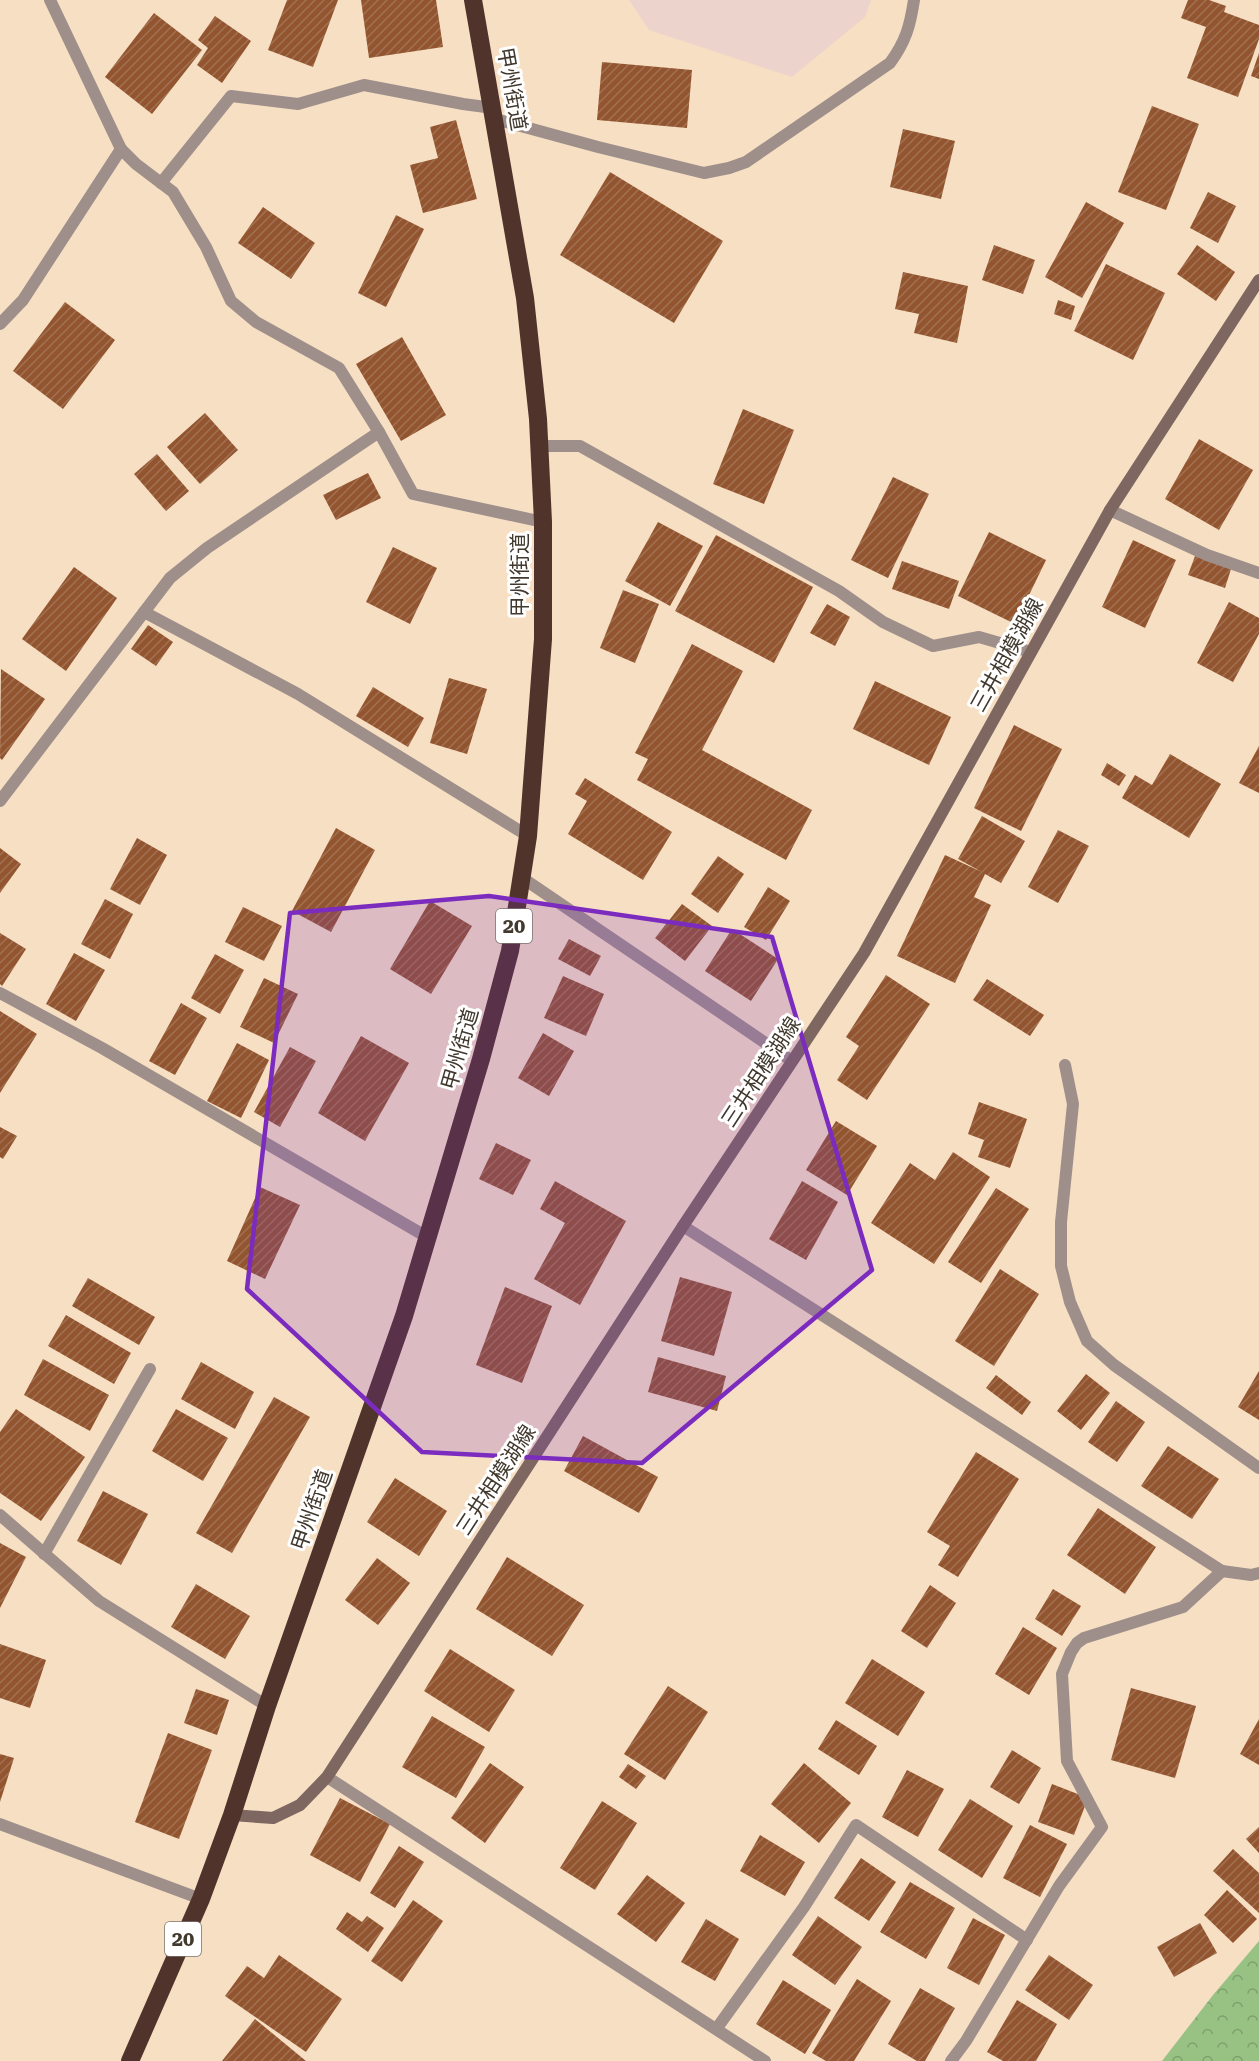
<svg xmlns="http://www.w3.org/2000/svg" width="1259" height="2061" viewBox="0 0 1259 2061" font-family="'Roboto Serif','Noto Sans JP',serif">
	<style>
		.education { fill: #ecd3cc }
		.forest { fill: url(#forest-crowns) }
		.building { fill: url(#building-hatch) }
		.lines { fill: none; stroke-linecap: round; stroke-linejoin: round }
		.lane { stroke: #9f8f8a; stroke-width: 12 }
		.street { stroke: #9f8f8a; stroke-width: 12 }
		.secondary { stroke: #7d6760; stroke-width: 12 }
		.highway { stroke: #50332b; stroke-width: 18 }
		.marked { fill: #7b2cbf; fill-opacity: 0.2; stroke: #7b2cbf; stroke-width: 4.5; stroke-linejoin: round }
		.labels { text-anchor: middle; stroke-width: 6; stroke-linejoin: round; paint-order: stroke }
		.shield { fill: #fff; stroke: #7b746d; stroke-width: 1.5 }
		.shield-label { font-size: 20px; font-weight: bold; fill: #42392e }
		.street-label { font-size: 21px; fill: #42392e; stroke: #fff }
	</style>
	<defs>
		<pattern id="forest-crowns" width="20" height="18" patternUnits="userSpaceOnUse" patternTransform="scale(1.5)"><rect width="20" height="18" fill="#98c283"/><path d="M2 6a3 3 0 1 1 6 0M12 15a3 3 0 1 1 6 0" fill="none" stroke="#7e9f6c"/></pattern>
		<pattern id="building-hatch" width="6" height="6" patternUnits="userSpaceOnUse" patternTransform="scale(1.5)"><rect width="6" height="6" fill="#93552f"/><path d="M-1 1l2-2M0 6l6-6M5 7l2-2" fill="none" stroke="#a07153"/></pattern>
	</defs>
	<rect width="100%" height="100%" fill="#f6dfc3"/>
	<!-- education -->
	<path class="education" d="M629 0H871L865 17 792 77 649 30Z"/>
	<!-- forest -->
	<path class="forest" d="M1259 1941V2061H1162L1213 1995Z"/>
	<!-- building -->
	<g class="building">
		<path d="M287 0H338L313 67 268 50Z"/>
		<path d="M361 0H436L443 47 369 58Z"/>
		<path d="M1188 0H1209L1226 6 1224 12 1259 25V39L1238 97 1187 78 1206 27 1181 18Z"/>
		<path d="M154 13 202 50 152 114 105 77Z"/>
		<path d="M215 16 251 41 222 83 197 65 208 48 198 40Z"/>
		<path d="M1259 53V79L1251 76Z"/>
		<path d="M602 62 692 70 687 128 597 120Z"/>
		<path d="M1152 106 1199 124 1166 210 1118 192Z"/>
		<path d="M456 120 477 199 423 213 410 165 438 158 430 127Z"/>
		<path d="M903 129 955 141 941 199 890 187Z"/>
		<path d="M610 172 723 241 674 323 560 255Z"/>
		<path d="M1208 192 1236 206 1218 243 1190 228Z"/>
		<path d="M1086 202 1124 223 1082 298 1045 277Z"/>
		<path d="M263 207 315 243 291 279 238 243Z"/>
		<path d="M396 215 424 229 386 307 358 293Z"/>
		<path d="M994 245 1035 260 1023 294 982 280Z"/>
		<path d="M1197 245 1235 272 1216 301 1177 274Z"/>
		<path d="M1106 264 1165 293 1133 360 1074 331Z"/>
		<path d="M903 272 968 286 957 343 914 333 919 314 895 309Z"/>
		<path d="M1058 300 1075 306 1071 320 1054 314Z"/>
		<path d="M65 302 115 340 63 409 13 371Z"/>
		<path d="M402 337 446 415 401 441 356 364Z"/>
		<path d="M743 409 794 430 764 504 713 484Z"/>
		<path d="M205 413 238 450 200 484 167 447Z"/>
		<path d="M1199 439 1253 470 1219 530 1165 499Z"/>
		<path d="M157 454 189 491 166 511 134 474Z"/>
		<path d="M368 473 381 498 336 520 323 495Z"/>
		<path d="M893 477 929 494 888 578 851 560Z"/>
		<path d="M658 522 703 546 670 606 625 581Z"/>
		<path d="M989 532 1046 560 1015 624 958 596Z"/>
		<path d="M716 535 813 587 774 663 675 611Z"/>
		<path d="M1133 540 1176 560 1145 628 1102 607Z"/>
		<path d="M393 547 437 568 410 624 366 602Z"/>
		<path d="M1195 556 1231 569 1225 588 1188 575Z"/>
		<path d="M902 561 959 581 949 609 892 589Z"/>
		<path d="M74 567 117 598 66 671 22 639Z"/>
		<path d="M623 590 659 604 635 663 600 648Z"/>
		<path d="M1229 602 1259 618V634L1233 682 1197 663Z"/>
		<path d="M827 604 850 617 835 646 810 633Z"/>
		<path d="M148 625 173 642 156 666 131 649Z"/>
		<path d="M692 644 743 671 702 750 812 810 786 860 637 780 648 759 635 753Z"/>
		<path d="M1 669 45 699 2 760 0 758Z"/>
		<path d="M449 678 487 689 467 754 430 743Z"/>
		<path d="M875 681 951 717 929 765 853 729Z"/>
		<path d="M373 687 424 718 408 747 356 716Z"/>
		<path d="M1014 725 1062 749 1021 831 974 808Z"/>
		<path d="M1259 746V793L1239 783Z"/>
		<path d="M1170 754 1221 784 1189 838 1122 798 1135 775 1152 785Z"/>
		<path d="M1107 763 1126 775 1119 786 1101 775Z"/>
		<path d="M585 778 672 832 643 880 568 834 587 801 575 794Z"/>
		<path d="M982 816 1025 841 1001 883 985 874 974 897 991 905 955 983 897 956 945 855 982 872 958 859Z"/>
		<path d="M336 828 375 850 331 932 292 911Z"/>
		<path d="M1058 830 1089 846 1058 903 1028 887Z"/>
		<path d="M137 838 167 855 140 905 110 889Z"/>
		<path d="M0 848 21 864 0 893Z"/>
		<path d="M718 856 744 874 718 913 691 894Z"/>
		<path d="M768 887 790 901 766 940 744 927Z"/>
		<path d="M105 899 133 914 110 959 81 944Z"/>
		<path d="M430 901 472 926 431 994 390 969Z"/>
		<path d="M682 904 712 926 685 961 655 938Z"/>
		<path d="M243 907 282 926 264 961 225 942Z"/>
		<path d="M732 929 778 959 751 1001 705 971Z"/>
		<path d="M0 933 26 949 2 986 0 984Z"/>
		<path d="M569 939 601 956 590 976 558 959Z"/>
		<path d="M74 953 105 970 76 1021 46 1004Z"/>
		<path d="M215 954 244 970 220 1014 191 998Z"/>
		<path d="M886 975 930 1004 867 1100 837 1080 859 1046 846 1037Z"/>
		<path d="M563 976 604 994 586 1036 544 1018Z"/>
		<path d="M264 978 298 994 274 1043 240 1027Z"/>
		<path d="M987 979 1044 1015 1030 1036 973 1000Z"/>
		<path d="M181 1003 207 1018 175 1075 149 1061Z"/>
		<path d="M0 1011 37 1034 0 1093Z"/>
		<path d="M543 1033 574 1051 549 1096 518 1078Z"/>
		<path d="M361 1036 409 1063 365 1141 318 1113Z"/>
		<path d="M237 1043 269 1060 241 1118 207 1101Z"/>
		<path d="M290 1047 316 1061 280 1127 254 1112Z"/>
		<path d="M979 1102 1027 1119 1010 1168 978 1157 984 1140 968 1134Z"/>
		<path d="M836 1121 877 1146 847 1195 806 1170Z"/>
		<path d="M0 1127 17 1136 3 1159 0 1157Z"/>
		<path d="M496 1143 531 1160 513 1195 479 1179Z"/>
		<path d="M953 1152 990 1177 934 1264 871 1223 910 1163 935 1180Z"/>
		<path d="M555 1181 626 1221 580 1305 534 1279 565 1223 540 1209Z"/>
		<path d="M802 1181 838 1202 806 1260 769 1239Z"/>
		<path d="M260 1187 300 1205 265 1279 227 1261Z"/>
		<path d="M996 1188 1029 1209 981 1283 948 1262Z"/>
		<path d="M1000 1269 1039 1294 994 1366 955 1341Z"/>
		<path d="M680 1277 732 1292 714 1356 661 1341Z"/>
		<path d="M88 1278 155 1317 139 1345 72 1306Z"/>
		<path d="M505 1287 552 1306 522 1383 476 1365Z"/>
		<path d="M66 1315 131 1353 114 1384 48 1346Z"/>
		<path d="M658 1357 726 1376 717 1411 648 1392Z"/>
		<path d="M43 1359 109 1395 90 1431 24 1395Z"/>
		<path d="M201 1362 254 1392 235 1429 181 1399Z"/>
		<path d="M1259 1371V1420L1238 1407Z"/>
		<path d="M1086 1374 1110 1393 1081 1430 1057 1411Z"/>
		<path d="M996 1375 1031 1402 1022 1415 986 1388Z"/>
		<path d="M274 1397 310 1417 232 1553 196 1533Z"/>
		<path d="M1116 1401 1145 1422 1117 1462 1088 1442Z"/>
		<path d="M16 1409 85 1457 41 1521 0 1493V1432Z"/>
		<path d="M176 1409 228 1438 203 1481 152 1451Z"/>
		<path d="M583 1436 658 1477 639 1513 564 1471Z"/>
		<path d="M1168 1446 1219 1479 1192 1519 1141 1486Z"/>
		<path d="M976 1452 1019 1479 958 1577 938 1565 950 1546 927 1532Z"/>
		<path d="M395 1478 447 1511 419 1556 367 1522Z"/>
		<path d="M103 1491 148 1514 121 1565 77 1541Z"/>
		<path d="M1098 1508 1156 1547 1125 1594 1067 1555Z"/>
		<path d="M0 1543 26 1557 0 1608Z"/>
		<path d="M507 1557 584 1605 552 1656 476 1609Z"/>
		<path d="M377 1558 410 1583 378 1625 345 1600Z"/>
		<path d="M196 1584 250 1616 225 1659 171 1627Z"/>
		<path d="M930 1585 956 1603 927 1648 901 1631Z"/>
		<path d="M1053 1589 1081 1606 1062 1636 1035 1619Z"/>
		<path d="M1023 1627 1057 1648 1029 1695 995 1674Z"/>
		<path d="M0 1644 46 1660 30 1708 0 1698Z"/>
		<path d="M450 1649 515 1690 489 1732 424 1691Z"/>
		<path d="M872 1659 925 1692 898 1736 845 1703Z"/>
		<path d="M668 1686 708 1712 665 1780 624 1754Z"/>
		<path d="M1131 1688 1196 1706 1175 1778 1111 1760Z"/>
		<path d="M196 1689 229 1700 217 1735 184 1723Z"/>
		<path d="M432 1716 485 1747 456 1798 402 1767Z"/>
		<path d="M1259 1719V1765L1240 1754Z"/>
		<path d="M836 1720 877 1746 859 1775 818 1749Z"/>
		<path d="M168 1733 212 1750 179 1839 135 1822Z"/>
		<path d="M1012 1750 1041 1768 1019 1804 990 1787Z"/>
		<path d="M0 1754 14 1758 0 1802Z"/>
		<path d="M490 1763 524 1787 485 1843 451 1818Z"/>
		<path d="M804 1763 851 1803 819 1843 771 1804Z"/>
		<path d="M628 1764 646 1776 636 1789 619 1777Z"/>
		<path d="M907 1770 944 1789 918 1837 882 1817Z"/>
		<path d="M1052 1784 1088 1798 1074 1835 1038 1822Z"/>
		<path d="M340 1798 390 1824 360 1882 310 1855Z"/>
		<path d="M970 1799 1013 1826 982 1878 938 1850Z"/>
		<path d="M602 1801 637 1823 595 1890 560 1868Z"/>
		<path d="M1030 1825 1067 1844 1040 1897 1003 1878Z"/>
		<path d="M1259 1827V1853L1246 1839Z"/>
		<path d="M760 1835 805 1862 785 1896 740 1871Z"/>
		<path d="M399 1846 424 1862 395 1908 370 1893Z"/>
		<path d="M1233 1849 1259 1873V1913L1213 1871Z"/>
		<path d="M861 1858 896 1882 869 1921 834 1898Z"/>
		<path d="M647 1875 685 1903 656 1942 617 1914Z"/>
		<path d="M910 1882 955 1908 926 1959 880 1932Z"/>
		<path d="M1227 1890 1257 1919 1233 1943 1204 1915Z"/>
		<path d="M413 1900 443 1921 402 1982 371 1961Z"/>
		<path d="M347 1912 362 1922 367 1916 384 1928 368 1952 336 1929Z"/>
		<path d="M818 1916 862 1947 835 1985 792 1955Z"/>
		<path d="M973 1918 1005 1935 979 1985 947 1968Z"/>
		<path d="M706 1919 739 1939 715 1981 681 1962Z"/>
		<path d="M1200 1923 1217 1953 1174 1977 1157 1947Z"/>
		<path d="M279 1955 342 1999 306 2052 225 1996 247 1966 264 1978Z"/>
		<path d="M1049 1955 1093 1985 1069 2020 1025 1990Z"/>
		<path d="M857 1979 891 2001 854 2061H826L812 2053Z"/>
		<path d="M783 1980 831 2010 805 2054 756 2024Z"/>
		<path d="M920 1988 955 2008 925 2061H917L888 2044Z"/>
		<path d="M1017 2000 1057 2024 1036 2061H1003L987 2052Z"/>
		<path d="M255 2019 306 2061H222Z"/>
	</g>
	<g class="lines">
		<!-- lane -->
		<g class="lane">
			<path d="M161 183 231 96 298 104 364 85 463 104 493 108"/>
			<path d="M539 446H580L839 591 883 622 933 646 979 637 1031 652"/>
			<path d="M1110 510 1207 555 1259 573"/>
			<path d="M0 801 170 578 207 548 379 432"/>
			<path d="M521 877 792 1061"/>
			<path d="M683 1226 1222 1571"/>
			<path d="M717 2028 804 1907 856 1825 1027 1940"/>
			<path d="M951 2061 966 2041 1059 1886 1102 1827 1067 1761 1062 1674 1071 1652 1077 1643 1084 1638 1183 1607 1222 1571 1251 1575 1259 1573"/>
		</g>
		<!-- street -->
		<g class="street">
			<path d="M50 0 121 149 136 164 173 192 206 247 231 301 256 322 339 368 379 432 413 494 543 522"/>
			<path d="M495 119 598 147 704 173 729 168 746 162 890 63C906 41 910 26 914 0"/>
			<path d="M0 324 23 300 121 149"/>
			<path d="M144 612 298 694 528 836"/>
			<path d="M0 993 102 1048 427 1237"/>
			<path d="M1065 1065 1073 1104 1061 1222V1266L1070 1302 1087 1341 1114 1365 1259 1468"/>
			<path d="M0 1515 99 1601 267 1706"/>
			<path d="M44 1554 150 1369"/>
			<path d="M327 1777 765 2061"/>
			<path d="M0 1824 201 1899"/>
		</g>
		<!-- secondary -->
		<path class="secondary" d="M232 1815 273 1818 300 1805 327 1777 683 1226 864 953 1110 510 1259 280"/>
		<!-- highway -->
		<path class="highway" d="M130 2061 201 1899 232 1815 267 1706 404 1316 481 1059 510 951 528 836 543 639V522L538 419 525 298 473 0"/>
	</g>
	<!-- marked area -->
	<path class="marked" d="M489 896 772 937 872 1270 642 1463 422 1452 247 1289 290 913Z"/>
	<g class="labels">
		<!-- shield labels -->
		<g class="shield">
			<rect x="496" y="909" width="36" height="34" rx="4.5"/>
			<rect x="165" y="1922" width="36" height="34" rx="4.5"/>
		</g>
		<g class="shield-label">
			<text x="514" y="933">20</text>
			<text x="183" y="1946">20</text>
		</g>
		<!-- street labels -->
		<g class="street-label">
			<text transform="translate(512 89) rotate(80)" y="7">甲州街道</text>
			<text transform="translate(520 575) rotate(-90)" y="7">甲州街道</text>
			<text transform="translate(1007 655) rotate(-61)" y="7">三井相模湖線</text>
			<text transform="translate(460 1049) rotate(-74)" y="7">甲州街道</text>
			<text transform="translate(761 1072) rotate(-57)" y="7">三井相模湖線</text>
			<text transform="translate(496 1480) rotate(-57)" y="7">三井相模湖線</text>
			<text transform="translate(312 1510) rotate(-71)" y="7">甲州街道</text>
		</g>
	</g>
</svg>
